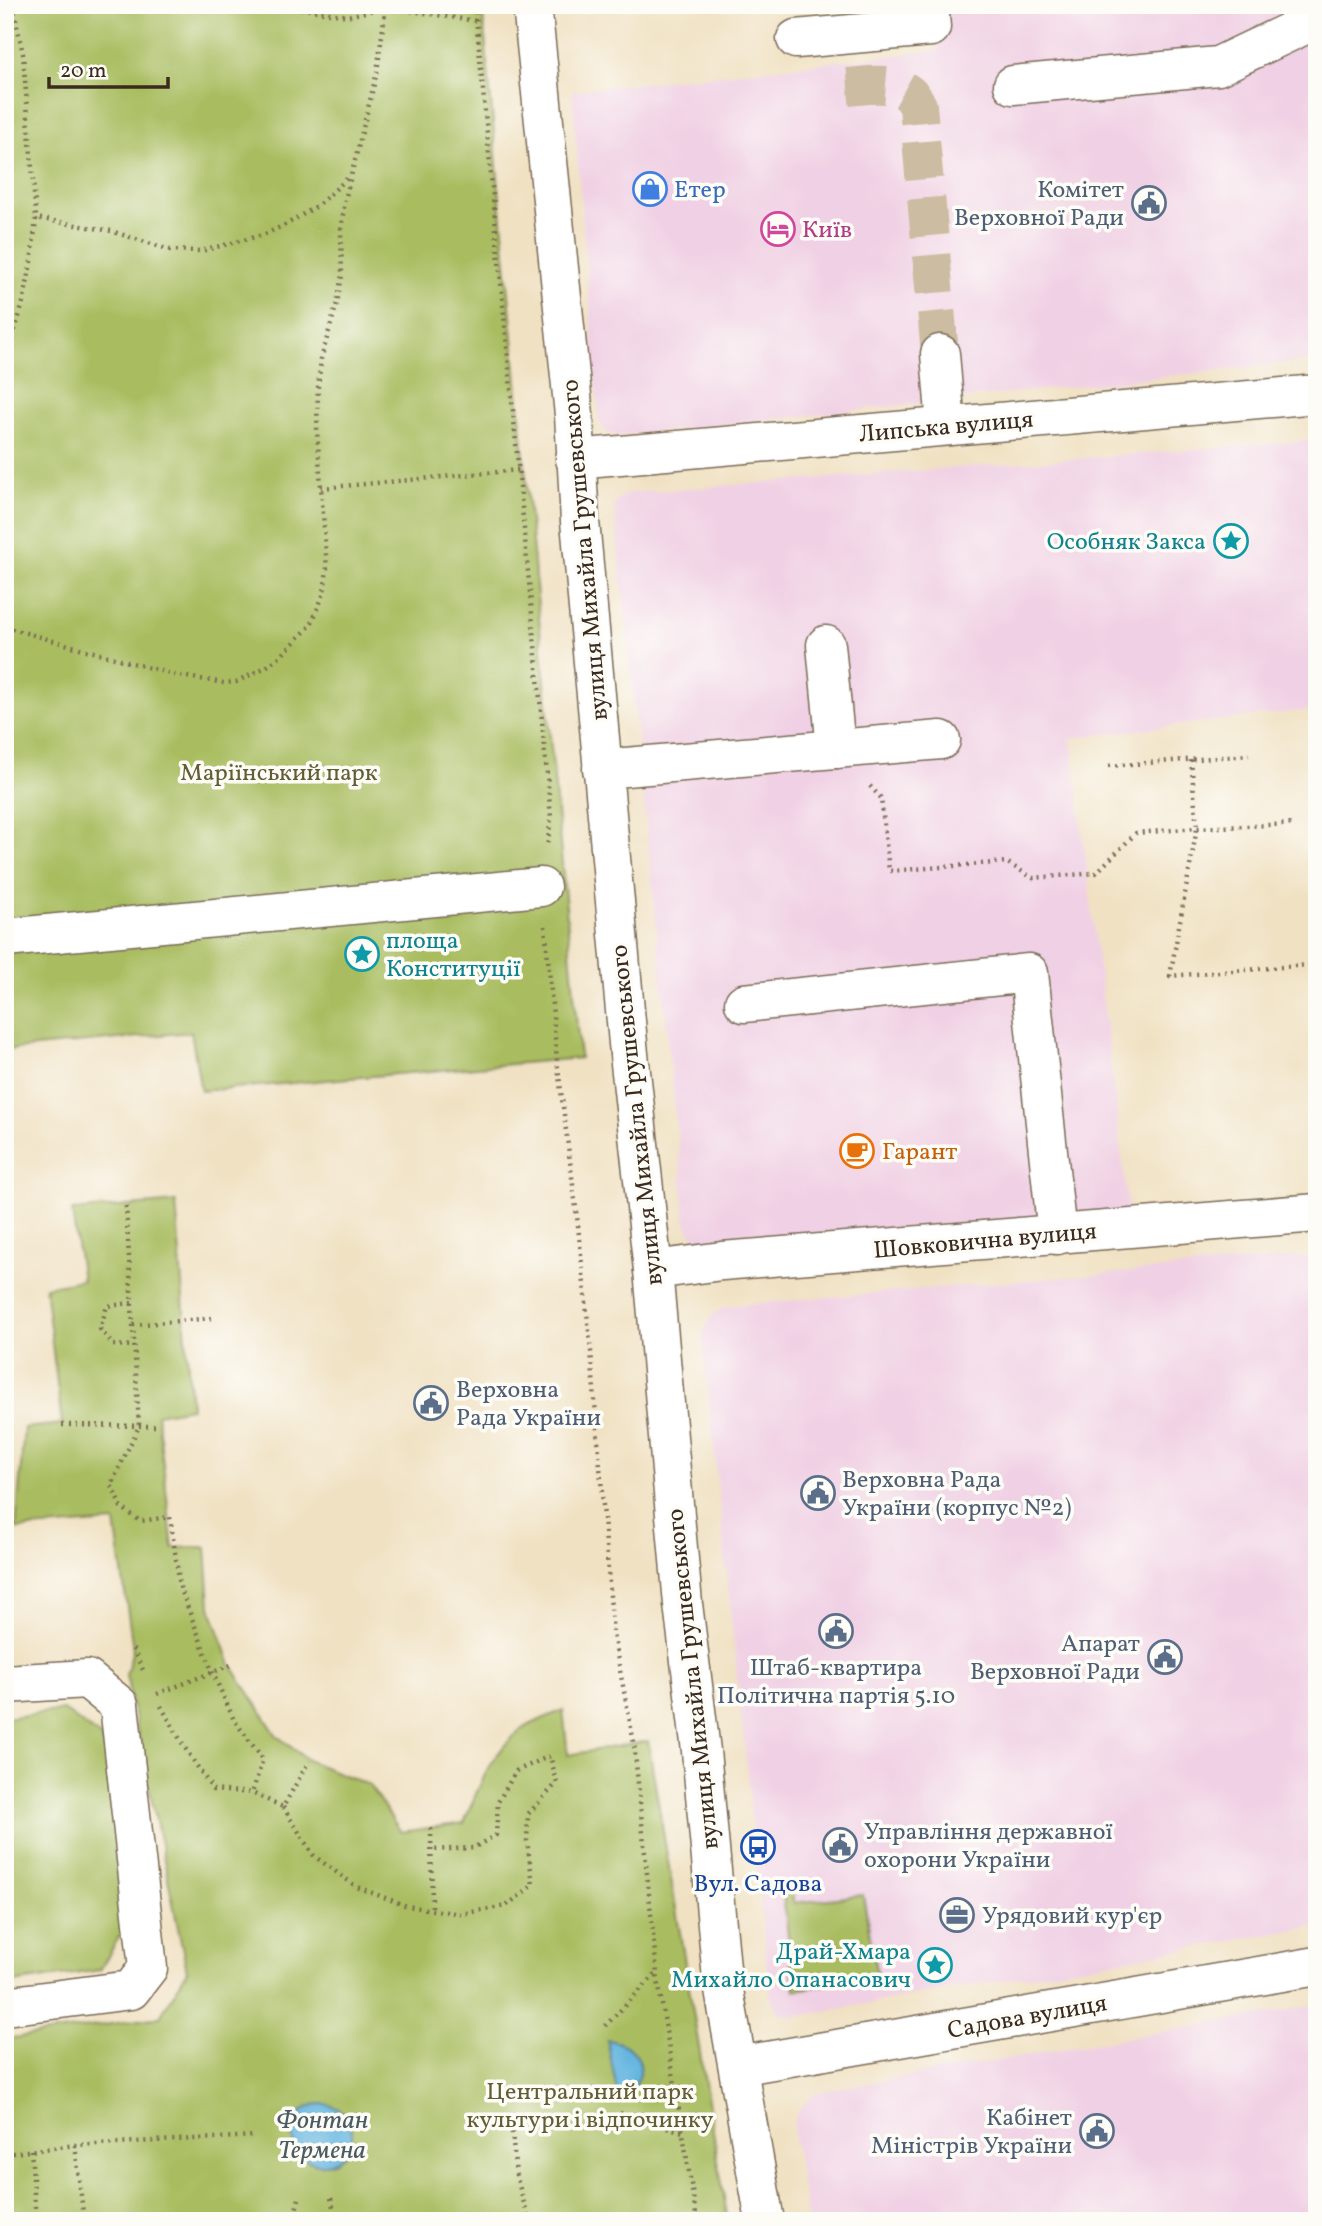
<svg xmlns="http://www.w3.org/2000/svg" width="1322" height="2226" viewBox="0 0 1322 2226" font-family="Vollkorn,serif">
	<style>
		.built { fill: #f0d0e4 }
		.green { fill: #a9bd61; stroke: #727440; stroke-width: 2 }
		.water { fill: #65b6e0; stroke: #50707f; stroke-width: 2 }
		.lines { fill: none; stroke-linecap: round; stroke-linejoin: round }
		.minor-tunnel { stroke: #ccbca1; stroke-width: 38; stroke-dasharray: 38 19; stroke-linecap: butt }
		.minor-casing { stroke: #7a6a57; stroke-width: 41 }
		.major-casing { stroke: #7a6a57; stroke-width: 41 }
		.path { stroke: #7a6a57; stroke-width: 4.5; stroke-dasharray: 2 5; stroke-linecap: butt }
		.minor { stroke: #fff; stroke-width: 38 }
		.major { stroke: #fff; stroke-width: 38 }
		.labels { text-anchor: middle; stroke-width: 7; stroke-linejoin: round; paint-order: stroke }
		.shop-label { font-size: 24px; fill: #366cbe; stroke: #fdfcf7; text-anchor: start }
		.service-label { font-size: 24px; fill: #4e5e75; stroke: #fdfcf7; text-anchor: start }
		.hotel-label { font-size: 24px; fill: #b23c85; stroke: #fdfcf7; text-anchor: start }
		.street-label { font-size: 24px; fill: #3b2a1e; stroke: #fdfcf7 }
		.culture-label { font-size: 24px; fill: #0d838f; stroke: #fdfcf7; text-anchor: end }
		.park-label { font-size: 24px; fill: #625d35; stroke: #fdfcf7 }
		.food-label { font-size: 24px; fill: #c56008; stroke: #fdfcf7; text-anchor: start }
		.transit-label { font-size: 24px; fill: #164399; stroke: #fdfcf7 }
		.water-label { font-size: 26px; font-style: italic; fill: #4a5b62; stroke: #fdfcf7 }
	</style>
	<rect width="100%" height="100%" fill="#fdfcf7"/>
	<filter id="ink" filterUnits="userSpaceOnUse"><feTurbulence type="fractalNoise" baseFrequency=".0143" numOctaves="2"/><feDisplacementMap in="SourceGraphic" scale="14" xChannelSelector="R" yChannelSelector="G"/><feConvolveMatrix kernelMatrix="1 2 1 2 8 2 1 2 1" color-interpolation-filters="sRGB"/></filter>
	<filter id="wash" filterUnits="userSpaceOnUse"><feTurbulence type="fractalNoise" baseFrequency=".00686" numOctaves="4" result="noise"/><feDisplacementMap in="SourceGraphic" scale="28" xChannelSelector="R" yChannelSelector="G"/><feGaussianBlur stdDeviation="1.57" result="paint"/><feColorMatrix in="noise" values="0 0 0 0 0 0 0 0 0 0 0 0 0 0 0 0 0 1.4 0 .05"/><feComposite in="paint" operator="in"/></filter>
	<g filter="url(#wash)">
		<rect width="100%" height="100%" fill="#f0e1c2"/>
		<!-- built -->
		<g class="built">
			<path d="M935 5H1317V360L618 436 606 432 599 421 572 91 939 50Z"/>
			<path d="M1317 440V709L1071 738 1129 1215 702 1240 691 1233 686 1223 614 504 621 497 630 493Z"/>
			<path d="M1317 1256V1926L798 2016H788L779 2012 773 2004 770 1995 703 1344V1333L708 1322 715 1313 725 1307 736 1305Z"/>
			<path d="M1317 2005V2221H808L794 2139 793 2125 797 2113 805 2102 815 2094 828 2090Z"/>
		</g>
		<!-- green -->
		<g class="green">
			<path d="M5 5H482L580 1058 201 1091 191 1032 5 1050Z"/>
			<path d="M176 1202 191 1408 157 1414 173 1548 206 1547 210 1606 231 1665 277 1736 309 1761 369 1785 401 1832 464 1823C478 1789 491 1751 523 1729 535 1721 550 1716 563 1710L568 1755 648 1741 728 2221H5V2039L160 2017 187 1971 126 1675 133 1649 115 1522 16 1529 24 1428 62 1424 45 1287 82 1280 72 1211Z"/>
			<path d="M63 1710 101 1737 114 1778 123 1930 100 1970 5 1984V1718Z"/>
			<path d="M790 1885 794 1903 863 1895 877 1976 795 1990 782 1887Z"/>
		</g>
		<!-- water -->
		<g class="water">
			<path d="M607 2040C647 2045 651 2080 619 2101Z"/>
			<circle cx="322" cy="2134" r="30"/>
		</g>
	</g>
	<g filter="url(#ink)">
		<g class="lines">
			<!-- minor-tunnel -->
			<path class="minor-tunnel" d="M848 87C873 85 906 78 918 106L940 354"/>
			<!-- minor casing -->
			<g class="minor-casing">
				<g id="minor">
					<path d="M796 39 931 27 929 5"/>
					<path d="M1013 85 1218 66 1317 19"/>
					<path d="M940 354 946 426"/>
					<path d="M575 459 1317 394"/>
					<path d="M826 645 836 749"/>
					<path d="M602 769 941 740"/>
					<path d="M5 938 541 887"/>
					<path d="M744 1003 1029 973 1057 1235"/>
					<path d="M653 1270 722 1261 1317 1213"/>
					<path d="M5 1684 87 1679 119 1705 148 1968 131 1990 5 2006"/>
					<path d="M738 2066 1317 1966"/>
				</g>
			</g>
			<!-- major casing -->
			<g class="major-casing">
				<path id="major" d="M532 5 574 415 580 521 629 1054 653 1270 683 1604 701 1751 722 1979 765 2221"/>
			</g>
			<!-- path -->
			<g class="path">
				<path d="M13 5 23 54 36 218"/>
				<path d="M280 5 348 16 386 7 476 21"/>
				<path d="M475 5 551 817 547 848"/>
				<path d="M5 357C25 307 31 271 36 218L111 231 170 250 201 251 263 235 287 224 317 206 350 176"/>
				<path d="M321 488 519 470"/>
				<path d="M5 627 175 675 224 683 236 682 266 667 282 655 311 625 324 593 327 569 317 431 318 387 321 359 337 303 342 275 341 229 345 200 377 72 386 5"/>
				<path d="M1191 760 1197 828 1170 976 1308 965"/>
				<path d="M1109 766 1249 755"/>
				<path d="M870 786 881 798 889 871 1006 862 1033 878 1096 873 1136 833 1197 828 1294 824"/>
				<path d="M545 926 557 1060 577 1216 591 1351 613 1634 634 1743 657 1974 697 2221"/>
				<path d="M126 1206 139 1426 111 1485 121 1507 140 1521 170 1517 180 1587 212 1671 234 1720 263 1759 252 1793 283 1807 309 1761"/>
				<path d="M132 1303 107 1306 100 1329 113 1345 134 1346"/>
				<path d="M133 1325 212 1318"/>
				<path d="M62 1425 158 1426"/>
				<path d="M133 1649 143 1670"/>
				<path d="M157 1694 231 1665"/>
				<path d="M161 1706 185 1748 213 1790 252 1793"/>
				<path d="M283 1807 314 1856 357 1887 407 1906 460 1914 506 1906 533 1885 527 1841 528 1814 557 1783 550 1756 516 1771 498 1802 496 1835 473 1848 431 1850"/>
				<path d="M431 1828 432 1910"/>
				<path d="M605 2026 656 1974"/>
				<path d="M620 2113 683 2132"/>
				<path d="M512 2132 516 2175 529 2221"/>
				<path d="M75 2145 84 2221"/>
				<path d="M31 2150 36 2221"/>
				<path d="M5 2154 75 2145 256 2136"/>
				<path d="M331 2198 336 2221"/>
				<path d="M293 2221 300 2195"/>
			</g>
			<!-- minor -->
			<use href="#minor" class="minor"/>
			<!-- major -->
			<use href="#major" class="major"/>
		</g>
	</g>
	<!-- icons -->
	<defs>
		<g id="shop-ring" transform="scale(1.75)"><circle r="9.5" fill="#fdfcf7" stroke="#3f7fe0" stroke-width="1.5"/><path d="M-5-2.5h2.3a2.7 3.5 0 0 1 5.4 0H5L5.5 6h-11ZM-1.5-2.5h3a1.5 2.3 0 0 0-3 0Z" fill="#3f7fe0"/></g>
		<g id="civic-ring" transform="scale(1.75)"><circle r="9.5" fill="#fdfcf7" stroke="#5c6f8a" stroke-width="1.5"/><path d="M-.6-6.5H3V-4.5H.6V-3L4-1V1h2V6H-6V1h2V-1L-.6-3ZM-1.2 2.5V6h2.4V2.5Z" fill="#5c6f8a"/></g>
		<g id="hotel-ring" transform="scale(1.75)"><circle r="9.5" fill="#fdfcf7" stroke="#d1479c" stroke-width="1.5"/><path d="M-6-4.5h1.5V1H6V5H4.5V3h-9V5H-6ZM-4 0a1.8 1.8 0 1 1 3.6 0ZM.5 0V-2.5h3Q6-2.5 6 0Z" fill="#d1479c"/></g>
		<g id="sight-ring" transform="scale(1.75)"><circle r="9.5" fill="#fdfcf7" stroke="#0f9aa8" stroke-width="1.5"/><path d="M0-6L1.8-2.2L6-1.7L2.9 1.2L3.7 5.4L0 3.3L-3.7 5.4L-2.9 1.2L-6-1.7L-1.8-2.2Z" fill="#0f9aa8"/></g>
		<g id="cafe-ring" transform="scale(1.75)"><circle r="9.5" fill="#fdfcf7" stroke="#e8710a" stroke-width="1.5"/><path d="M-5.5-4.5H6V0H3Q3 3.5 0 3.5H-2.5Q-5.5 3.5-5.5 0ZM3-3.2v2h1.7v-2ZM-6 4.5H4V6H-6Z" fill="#e8710a"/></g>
		<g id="bus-ring" transform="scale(1.75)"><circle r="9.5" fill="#fdfcf7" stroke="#1a4fb4" stroke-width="1.5"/><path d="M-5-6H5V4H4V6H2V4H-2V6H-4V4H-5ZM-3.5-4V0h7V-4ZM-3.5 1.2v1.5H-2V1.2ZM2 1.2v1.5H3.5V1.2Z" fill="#1a4fb4"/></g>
		<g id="office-ring" transform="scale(1.75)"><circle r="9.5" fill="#fdfcf7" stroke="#5c6f8a" stroke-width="1.5"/><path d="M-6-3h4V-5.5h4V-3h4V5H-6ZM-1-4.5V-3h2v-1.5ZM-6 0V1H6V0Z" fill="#5c6f8a"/></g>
	</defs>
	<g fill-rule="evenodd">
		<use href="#shop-ring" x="650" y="189"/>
		<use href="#civic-ring" x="1149" y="203"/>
		<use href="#hotel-ring" x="778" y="229"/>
		<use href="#sight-ring" x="1231" y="541"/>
		<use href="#sight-ring" x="362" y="954"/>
		<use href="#cafe-ring" x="857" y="1151"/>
		<use href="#civic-ring" x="431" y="1403"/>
		<use href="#civic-ring" x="818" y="1493"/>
		<use href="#civic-ring" x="836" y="1631"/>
		<use href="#civic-ring" x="1165" y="1657"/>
		<use href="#civic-ring" x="840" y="1845"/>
		<use href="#bus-ring" x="758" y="1847"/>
		<use href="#office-ring" x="957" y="1915"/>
		<use href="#sight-ring" x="935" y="1965"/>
		<use href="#civic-ring" x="1097" y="2131"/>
	</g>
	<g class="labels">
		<!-- shop labels -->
		<g class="shop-label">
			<text x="674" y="197">Етер</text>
		</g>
		<!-- service labels -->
		<g class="service-label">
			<text x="1124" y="197" text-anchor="end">Комітет<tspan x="1124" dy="28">Верховної Ради</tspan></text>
			<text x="456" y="1397">Верховна<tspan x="456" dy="28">Рада України</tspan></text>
			<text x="842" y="1487">Верховна Рада<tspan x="842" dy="28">України (корпус №2)</tspan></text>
			<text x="1140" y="1651" text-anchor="end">Апарат<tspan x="1140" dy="28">Верховної Ради</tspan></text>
			<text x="836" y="1675" text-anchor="middle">Штаб-квартира<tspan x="836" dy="28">Політична партія 5.10</tspan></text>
			<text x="864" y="1839">Управління державної<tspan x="864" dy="28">охорони України</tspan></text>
			<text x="982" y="1923">Урядовий кур'єр</text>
			<text x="1072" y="2125" text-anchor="end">Кабінет<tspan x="1072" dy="28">Міністрів України</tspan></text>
		</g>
		<!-- hotel labels -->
		<g class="hotel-label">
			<text x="802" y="237">Київ</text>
		</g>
		<!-- street labels -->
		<g class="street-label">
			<text transform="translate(946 426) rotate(-5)" y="8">Липська вулиця</text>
			<text transform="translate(584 550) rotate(-95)" y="8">вулиця Михайла Грушевського</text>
			<text transform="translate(636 1115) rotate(-96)" y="8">вулиця Михайла Грушевського</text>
			<text transform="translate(985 1240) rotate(-5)" y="8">Шовковична вулиця</text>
			<text transform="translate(692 1679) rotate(-96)" y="8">вулиця Михайла Грушевського</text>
			<text transform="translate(1027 2016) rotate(-10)" y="8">Садова вулиця</text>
		</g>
		<!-- culture labels -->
		<g class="culture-label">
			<text x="1206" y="549">Особняк Закса</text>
			<text x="386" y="948" text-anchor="start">площа<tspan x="386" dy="28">Конституції</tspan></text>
			<text x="911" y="1959">Драй-Хмара<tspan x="911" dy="28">Михайло Опанасович</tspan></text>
		</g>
		<!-- park labels -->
		<g class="park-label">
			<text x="279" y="780">Маріїнський парк</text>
			<text x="590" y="2099">Центральний парк<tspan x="590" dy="28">культури і відпочинку</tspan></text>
		</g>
		<!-- food labels -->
		<g class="food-label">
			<text x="882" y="1159">Гарант</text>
		</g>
		<!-- transit labels -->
		<g class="transit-label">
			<text x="758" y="1891">Вул. Садова</text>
		</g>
		<!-- water labels -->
		<g class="water-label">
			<text x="322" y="2128">Фонтан<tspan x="322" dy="30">Термена</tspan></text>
		</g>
	</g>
	<!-- margin -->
	<rect width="1322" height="2226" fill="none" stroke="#fdfcf7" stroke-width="28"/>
	<!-- scale -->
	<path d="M49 77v10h119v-10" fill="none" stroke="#3b2a1e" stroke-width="3.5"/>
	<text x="60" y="77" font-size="21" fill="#3b2a1e" stroke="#fdfcf7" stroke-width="5" paint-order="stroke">20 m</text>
</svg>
